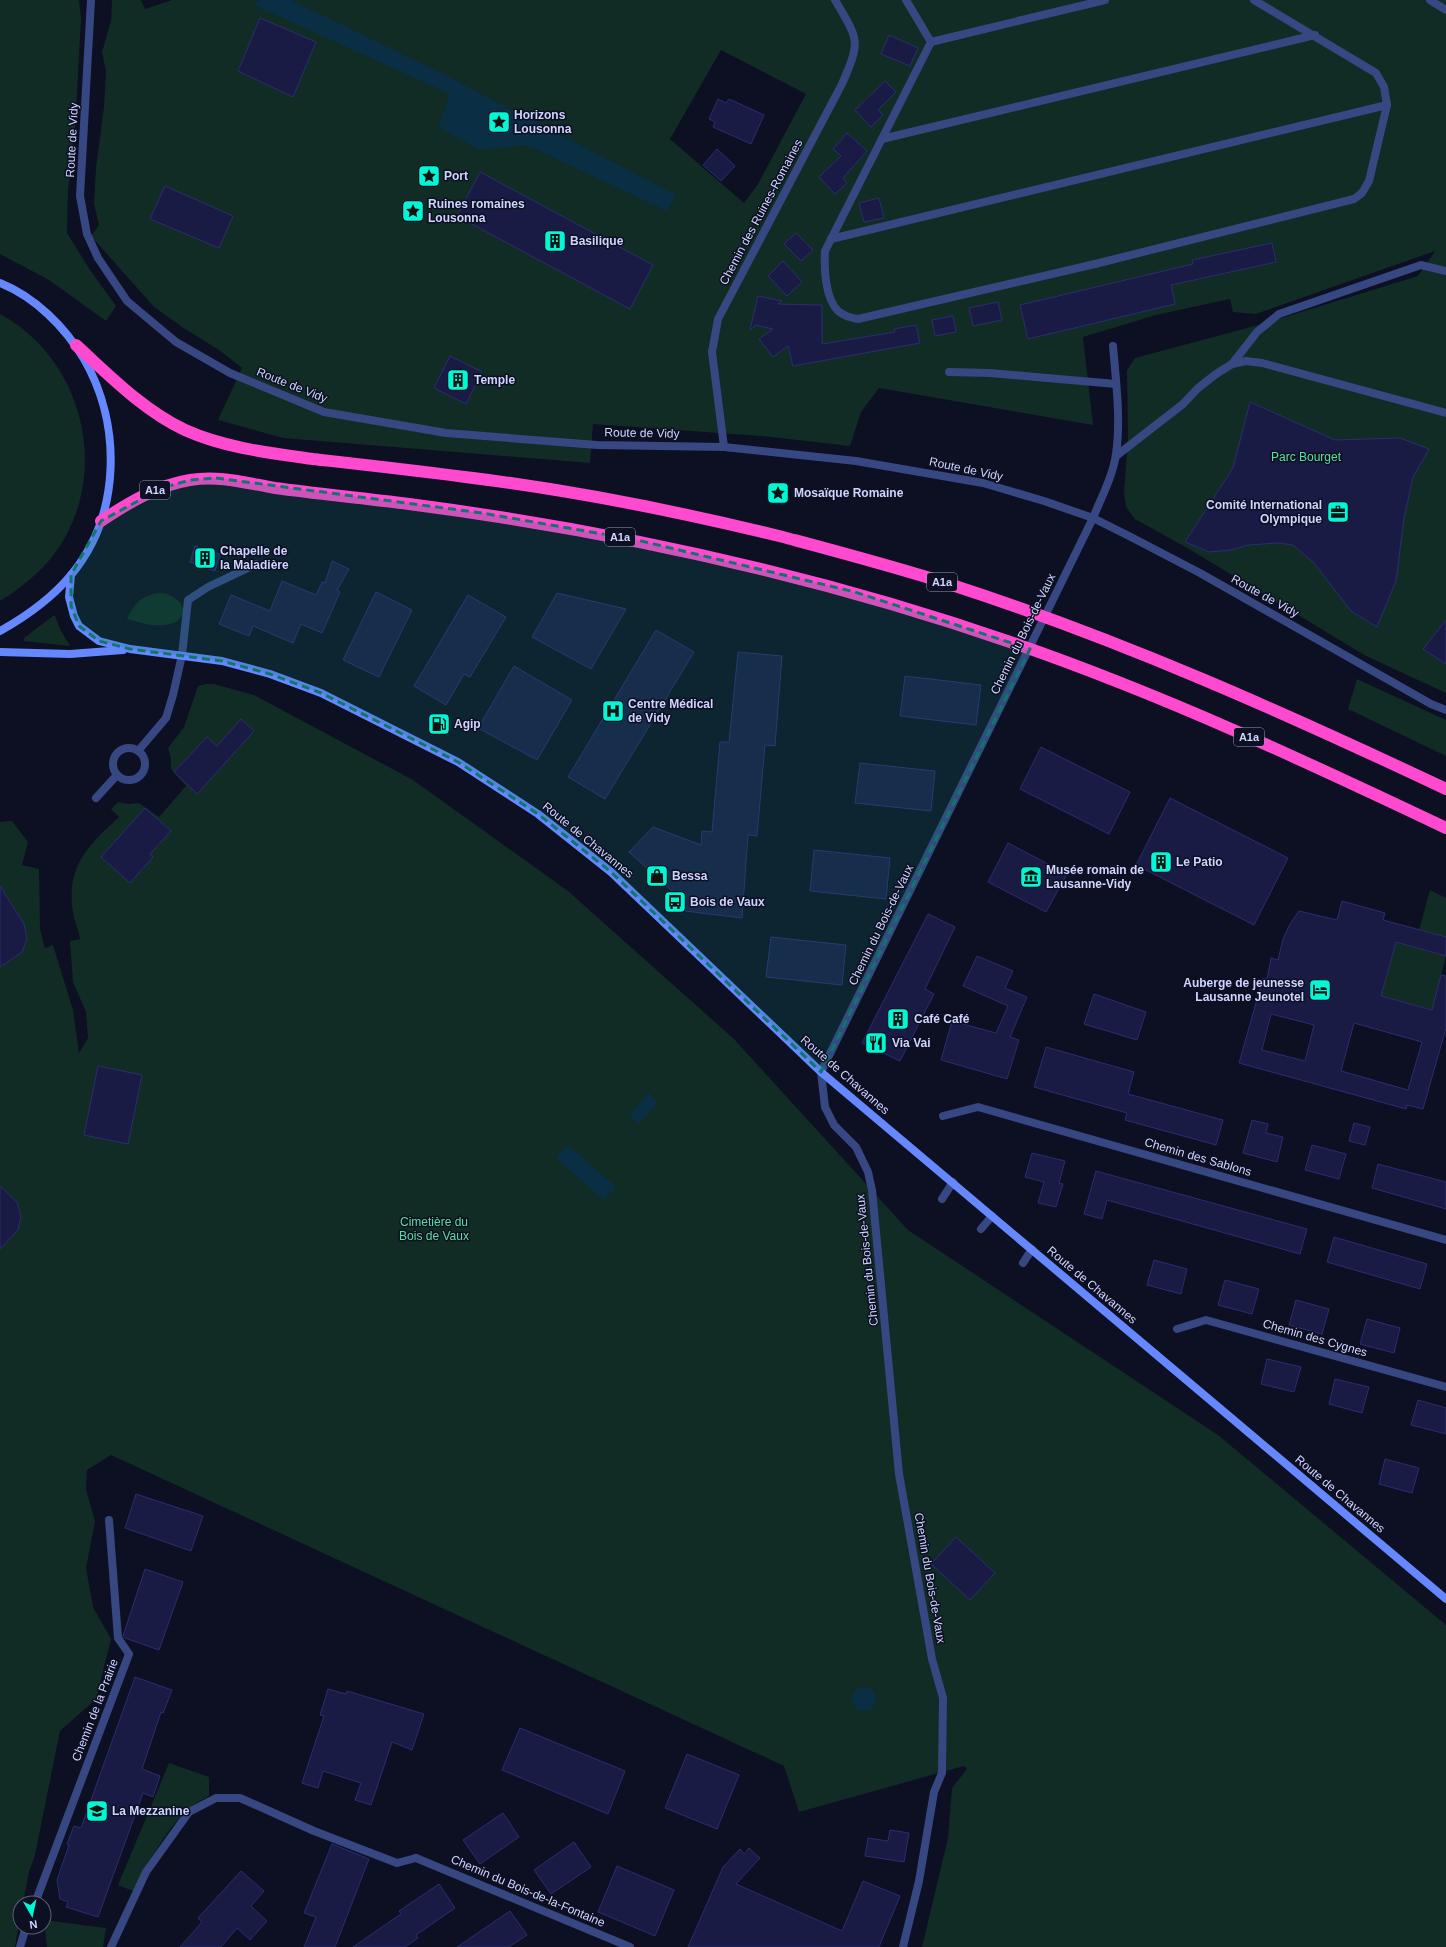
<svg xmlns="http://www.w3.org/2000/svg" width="1446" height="1947" viewBox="0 0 1446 1947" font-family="Helvetica,sans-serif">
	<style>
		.green { fill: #102c24; fill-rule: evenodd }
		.water { fill: #0a2e44 }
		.building { fill: #191b44; stroke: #2a2e70; fill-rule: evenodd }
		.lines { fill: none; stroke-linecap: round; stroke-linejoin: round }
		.service { stroke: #374782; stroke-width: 8 }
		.pedestrian { stroke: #374782; stroke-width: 8 }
		.minor { stroke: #374782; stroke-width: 8 }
		.secondary { stroke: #6588ff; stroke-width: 8 }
		.motorway { stroke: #ff49ce; stroke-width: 12 }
		.marked { fill: #0f766e; fill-opacity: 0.2; stroke: #0f766e; stroke-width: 3; stroke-dasharray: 8 5; stroke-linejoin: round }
		.labels { text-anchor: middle; stroke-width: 3; stroke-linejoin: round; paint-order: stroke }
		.shield { fill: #0d0f22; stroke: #949abd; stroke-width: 1 }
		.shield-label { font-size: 11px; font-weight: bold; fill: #ced5ff }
		.poi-label { font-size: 12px; font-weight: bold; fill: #ced5ff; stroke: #0d0f22; text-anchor: start }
		.street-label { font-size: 12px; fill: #ced5ff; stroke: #0d0f22 }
		.park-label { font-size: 12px; fill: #58e19d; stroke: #0d0f22 }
	</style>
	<rect width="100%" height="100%" fill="#0d0f22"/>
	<!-- green -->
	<g class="green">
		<path d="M0 0H79L81 19 75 131 68 190 67 233 90 270 116 306 106 321 49 280 0 254Z"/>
		<path d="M112 0H141L145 9 172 0H1446V693L1366 656 1189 549 1135 519 1126 507 1124 492 1128 439 1127 370 1135 358 1262 324 1418 276 1435 251 1256 314 1233 312 1230 299 1156 315 1083 337 1093 425 879 388 861 412 850 446 761 436 593 424 590 463 283 438 218 420 242 368 219 350 182 327 154 307 91 236 99 225 94 204 96 168 104 107 106 71 102 52 111 21ZM721 50 806 94 758 184 744 203 670 139Z"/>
		<path d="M0 314C84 359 112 475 55 553 41 572 21 588 0 601Z"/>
		<path d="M160 593C182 594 194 618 170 624 156 628 141 623 127 619 135 603 141 595 160 593Z"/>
		<path d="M53 616H55L60 629 70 646 24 641V638Z"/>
		<path d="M1357 679 1446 720V756L1348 709Z"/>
		<path d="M205 684H214L254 695 413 780 568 891 734 1039 908 1230 1218 1435 1446 1625V1947H922L948 1838 952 1788 967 1769 964 1766 799 1812 784 1766 111 1455 87 1470 86 1489 95 1521 86 1568 93 1607 111 1639 96 1699 60 1731 35 1855 29 1872 23 1903H20V1919L15 1947H0V822L12 821 28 842 22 865 39 869 40 929 45 948 53 945 73 1010 79 1053 88 1038 86 1012 73 982 70 941 80 939C79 932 76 925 74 918 64 869 86 847 119 817L111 809 118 802 128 804 139 803 159 817 186 786 171 769V758L168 748 184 727 198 686Z"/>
		<path d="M1430 890 1446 898V937L1419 930Z"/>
		<path d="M1396 942 1446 956 1432 1010 1374 994 1378 980 1385 982Z"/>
		<path d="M169 1763 209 1777V1796C204 1799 198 1802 193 1805 172 1820 145 1867 133 1891L118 1885Z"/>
		<path d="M44 1920 106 1928 103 1947H47Z"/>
	</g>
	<!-- water -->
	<g class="water">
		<path d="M261 0H290L339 23 447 76 676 195 667 211 527 145 480 150 438 127 450 94 254 5Z"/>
		<path d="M649 1093 658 1102 639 1124 629 1115Z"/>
		<path d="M568 1145 616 1187 604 1200 556 1158Z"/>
		<circle cx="864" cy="1699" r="12"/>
	</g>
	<!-- building -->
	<g class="building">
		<path d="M260 18 316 42 293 97 238 71Z"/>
		<path d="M889 35 918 48 910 66 881 54Z"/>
		<path d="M885 81 896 92 878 110 883 115 871 127 855 110Z"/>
		<path d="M718 99 726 103 729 99 764 115 751 144 713 127 715 122 709 119Z"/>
		<path d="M847 133 867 151 843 178 847 183 835 194 819 177 841 156 833 149Z"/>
		<path d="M717 149 735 166 721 181 703 165Z"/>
		<path d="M480 172 653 265 630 309 457 216Z"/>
		<path d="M165 186 233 216 219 248 150 219Z"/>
		<path d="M879 198 884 218 864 222 859 203Z"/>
		<path d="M796 233 813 250 801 261 784 244Z"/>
		<path d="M1272 243 1276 262 1171 285 1175 304 1028 339 1020 305 1193 264 1192 260Z"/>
		<path d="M783 261 802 282 787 296 768 276Z"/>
		<path d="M758 296 782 301 778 304 822 305V344L895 332 894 329 916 325 920 343 793 366 788 346 773 357 759 339 773 329 756 325 750 330Z"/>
		<path d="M998 302 1002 320 973 326 969 308Z"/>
		<path d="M953 316 956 332 935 336 932 320Z"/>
		<path d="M450 356 482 372 466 404 434 388Z"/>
		<path d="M1250 402 1335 440 1400 438 1429 449 1413 477 1404 518 1396 581 1377 627 1351 611 1314 563 1293 545 1279 543 1248 545 1231 550 1209 552 1185 542 1233 468Z"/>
		<path d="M195 546 220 554 215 571 190 562Z"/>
		<path d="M332 561 349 569 337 590 340 592 322 633 301 624 293 643 253 626 249 636 219 624 231 595 270 611 282 581 316 595 322 582 325 583Z"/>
		<path d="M376 592 412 610 379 677 343 660Z"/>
		<path d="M557 593 626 609 591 669 532 637Z"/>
		<path d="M468 595 506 617 470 677 464 674 446 705 414 686Z"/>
		<path d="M1446 620V664L1423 649Z"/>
		<path d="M656 630 694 652 605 799 568 777Z"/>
		<path d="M738 652 782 656 775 746 765 745 757 836 748 835 742 918 685 911 669 897 673 892 629 852 653 827 701 845 702 831 712 832 720 742H729Z"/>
		<path d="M514 666 572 700 537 760 478 728Z"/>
		<path d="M905 676 981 685 976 725 900 716Z"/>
		<path d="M241 719 254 731 197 794 174 772 207 737 217 746Z"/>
		<path d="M1041 747 1130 792 1109 834 1020 789Z"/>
		<path d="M860 763 935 771 931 811 855 803Z"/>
		<path d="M1170 798 1288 858 1254 925 1136 865Z"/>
		<path d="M145 808 171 831 150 854 153 857 130 883 101 857Z"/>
		<path d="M1008 843 1067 874 1046 912 988 882Z"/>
		<path d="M814 850 890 858 886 899 810 891Z"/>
		<path d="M0 886 24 924 27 939 22 952 0 967Z"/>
		<path d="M1342 901 1385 913 1383 920 1446 937V956L1396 942 1381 996 1432 1010 1441 975 1446 976V1028L1423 1109 1407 1105 1406 1109 1239 1063 1263 978 1267 979 1271 958 1278 960 1283 939 1290 924 1299 911 1337 920ZM1271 1014 1314 1025 1305 1061 1262 1050ZM1354 1023 1422 1042 1408 1090 1341 1071Z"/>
		<path d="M928 914 955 927 925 989 934 994 900 1061 862 1043Z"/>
		<path d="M771 937 846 945 842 985 766 977Z"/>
		<path d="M977 956 1013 971 1005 988 1027 997 1010 1037 1019 1040 1007 1079 941 1060 952 1021 996 1033 1008 1006 963 986Z"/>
		<path d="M1094 994 1146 1012 1137 1040 1084 1024Z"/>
		<path d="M1046 1047 1134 1072 1128 1094 1223 1120 1216 1145 1125 1120 1127 1113 1034 1087Z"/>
		<path d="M98 1066 142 1075 128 1144 84 1135Z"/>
		<path d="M1252 1120 1268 1124 1266 1133 1283 1137 1277 1162 1243 1153Z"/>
		<path d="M1354 1123 1370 1127 1365 1145 1349 1141Z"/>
		<path d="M1312 1145 1346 1154 1339 1179 1305 1170Z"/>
		<path d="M1032 1153 1065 1161 1059 1183 1063 1184 1056 1207 1038 1203 1044 1182 1025 1177Z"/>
		<path d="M1378 1164 1446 1182V1209L1372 1188Z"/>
		<path d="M1096 1171 1307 1229 1300 1254 1107 1200 1102 1219 1084 1214Z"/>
		<path d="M0 1186 17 1202 21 1216 18 1230 0 1249Z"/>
		<path d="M1334 1237 1427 1264 1420 1289 1327 1262Z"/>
		<path d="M1154 1260 1187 1269 1181 1294 1147 1285Z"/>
		<path d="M1225 1280 1259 1289 1252 1314 1218 1305Z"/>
		<path d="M1296 1300 1329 1309 1322 1334 1289 1325Z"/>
		<path d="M1367 1319 1400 1328 1394 1353 1360 1344Z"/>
		<path d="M1267 1359 1301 1367 1294 1392 1261 1384Z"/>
		<path d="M1335 1379 1369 1387 1362 1413 1329 1404Z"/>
		<path d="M1418 1400 1446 1408V1434L1411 1425Z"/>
		<path d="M1385 1459 1419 1468 1412 1493 1379 1484Z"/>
		<path d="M136 1494 203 1516 191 1551 125 1528Z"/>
		<path d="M956 1537 995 1573 970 1600 931 1564Z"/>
		<path d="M145 1569 183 1582 159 1650 125 1638 123 1636Z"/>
		<path d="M135 1677 172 1690 163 1713 161 1712 142 1769 160 1776 153 1797 143 1793 98 1917 66 1907 68 1902 60 1899 57 1880 69 1845 67 1844 74 1826 81 1828Z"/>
		<path d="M328 1689 346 1694 347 1691 424 1714 412 1750 392 1742 371 1805 355 1800 361 1783 323 1771 318 1788 302 1783 324 1716 320 1715Z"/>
		<path d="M520 1728 625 1771 608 1814 502 1770Z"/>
		<path d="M687 1754 739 1775 717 1829 665 1808Z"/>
		<path d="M503 1813 519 1837 480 1864 463 1840Z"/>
		<path d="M890 1830 909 1833 904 1862 865 1856 868 1838 888 1841Z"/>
		<path d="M574 1842 591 1867 551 1894 534 1870Z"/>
		<path d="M332 1844 369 1859 335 1947H304L316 1917 304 1913Z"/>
		<path d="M749 1848 760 1858 736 1884 842 1931 863 1881 900 1896 879 1947H688L723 1867 740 1849 744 1854Z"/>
		<path d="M617 1866 674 1890 655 1936 598 1912Z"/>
		<path d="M241 1871 264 1891 251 1906 267 1921 250 1940 237 1928 221 1947H180L202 1922 198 1918Z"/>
		<path d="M439 1884 455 1908 416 1935 418 1938 405 1947H353L401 1914 399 1911Z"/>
		<path d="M510 1911 527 1935 509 1947H457Z"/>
	</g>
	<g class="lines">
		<!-- service -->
		<g class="service">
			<path d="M949 372 990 373 1116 384"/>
			<path d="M1093 518C1101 498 1113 476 1116 454 1121 419 1116 382 1113 346"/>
			<circle cx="129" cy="764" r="16"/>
			<path d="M138 751 166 718 173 695 182 655 188 600 208 587 256 564"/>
			<path d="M96 798 117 775"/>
			<path d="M942 1199 953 1182"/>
			<path d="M981 1229 992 1216"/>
			<path d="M1023 1263 1032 1249"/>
		</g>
		<!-- pedestrian -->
		<g class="pedestrian">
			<path d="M1430 0 1446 10"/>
			<path d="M1232 364 1257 332 1279 314 1421 265 1446 271"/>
			<path d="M724 447 712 352 718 319 842 84C861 40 859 41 835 0"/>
			<path d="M1116 456 1183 404 1197 389 1216 374 1232 364 1246 361 1262 363 1446 413"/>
			<path d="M111 1947 146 1872 189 1812 216 1798H240L314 1831 397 1863 416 1858"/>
		</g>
		<!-- minor -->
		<g class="minor">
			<path d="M91 0 80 196 87 234 98 258 127 301 176 342 230 373 324 412 446 433 597 445 724 447 856 461 983 483 1044 501 1093 518 1129 536 1200 573 1431 704 1446 710"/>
			<path d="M906 0 931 42 825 251C824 268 825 298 838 311 844 316 851 318 858 319L1095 264 1354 199 1362 193 1369 181 1387 105 1384 87 1376 73 1254 0"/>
			<path d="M931 42 1105 0"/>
			<path d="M882 139 1315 35"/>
			<path d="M831 239 1387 105"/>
			<path d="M943 1116 978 1107 1446 1240"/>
			<path d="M1177 1329 1206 1320 1446 1387"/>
			<path d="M416 1858 630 1947"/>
			<path d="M35 1903 129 1654 118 1638 109 1520"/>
			<path d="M20 1947 26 1927"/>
			<path d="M903 1947 919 1881 934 1792 942 1773 943 1698 932 1659 899 1474 872 1190 868 1172 856 1147 834 1125 825 1107 821 1072 1093 518"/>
		</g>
		<!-- secondary -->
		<g class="secondary">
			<path d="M0 283C35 297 65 327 84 359 122 425 121 515 71 575 51 599 27 616 0 631"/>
			<path d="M71 575 69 597 74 616 79 626 99 641 130 649 222 661 270 674 321 693 458 762 538 814 611 872 821 1072 1446 1599"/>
			<path d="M0 652 70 654 123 650"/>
		</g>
		<!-- motorway -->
		<g class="motorway">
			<path d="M76 345C110 376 143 410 185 430 225 448 270 453 313 459 366 465 420 471 473 478 577 491 681 512 783 537 839 552 896 567 952 585 1122 640 1285 713 1446 789"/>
			<path d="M101 521C128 503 158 485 190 480 219 475 246 483 275 488 319 494 364 498 409 504 616 531 818 575 1016 644 1163 695 1305 761 1446 828"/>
		</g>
	</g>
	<!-- marked area -->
	<path class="marked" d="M216 478 482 513 637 540 855 592 1030 649 821 1072 611 872 538 814 458 762 321 693 270 674 222 661 130 649 99 641 79 626 71 606V575L101 521 162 488 190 480Z"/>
	<!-- icons -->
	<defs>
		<g id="sight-square" transform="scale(1.15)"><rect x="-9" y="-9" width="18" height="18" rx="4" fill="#00f9d4" stroke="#0d0f22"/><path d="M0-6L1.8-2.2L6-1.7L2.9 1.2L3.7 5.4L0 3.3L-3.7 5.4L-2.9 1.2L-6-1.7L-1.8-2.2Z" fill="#111"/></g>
		<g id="building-square" transform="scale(1.15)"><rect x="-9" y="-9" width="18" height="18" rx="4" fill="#00f9d4" stroke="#0d0f22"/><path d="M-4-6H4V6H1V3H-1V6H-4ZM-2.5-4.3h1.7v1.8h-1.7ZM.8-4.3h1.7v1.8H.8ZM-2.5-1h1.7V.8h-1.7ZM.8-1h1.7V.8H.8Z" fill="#111"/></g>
		<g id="office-square" transform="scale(1.15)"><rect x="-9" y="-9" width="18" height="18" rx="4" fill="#00f9d4" stroke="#0d0f22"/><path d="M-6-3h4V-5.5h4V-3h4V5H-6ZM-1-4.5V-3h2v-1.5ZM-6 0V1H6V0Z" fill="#111"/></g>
		<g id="hospital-square" transform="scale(1.15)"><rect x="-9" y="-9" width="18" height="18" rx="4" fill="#00f9d4" stroke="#0d0f22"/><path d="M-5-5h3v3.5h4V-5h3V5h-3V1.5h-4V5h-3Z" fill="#111"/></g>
		<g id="fuel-square" transform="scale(1.15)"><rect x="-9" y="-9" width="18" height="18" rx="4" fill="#00f9d4" stroke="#0d0f22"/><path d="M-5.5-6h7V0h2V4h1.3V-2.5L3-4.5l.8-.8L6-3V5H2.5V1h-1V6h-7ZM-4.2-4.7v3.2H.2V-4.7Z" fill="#111"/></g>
		<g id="shop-square" transform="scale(1.15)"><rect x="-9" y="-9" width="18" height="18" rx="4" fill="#00f9d4" stroke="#0d0f22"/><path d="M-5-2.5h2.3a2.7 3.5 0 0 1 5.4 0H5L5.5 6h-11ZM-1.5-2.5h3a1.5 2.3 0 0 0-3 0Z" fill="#111"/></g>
		<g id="museum-square" transform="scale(1.15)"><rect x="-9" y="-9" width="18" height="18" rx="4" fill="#00f9d4" stroke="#0d0f22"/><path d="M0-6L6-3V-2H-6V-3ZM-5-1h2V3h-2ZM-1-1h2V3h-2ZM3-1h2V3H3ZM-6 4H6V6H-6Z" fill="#111"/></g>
		<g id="bus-square" transform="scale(1.15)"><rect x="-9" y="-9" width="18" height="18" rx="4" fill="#00f9d4" stroke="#0d0f22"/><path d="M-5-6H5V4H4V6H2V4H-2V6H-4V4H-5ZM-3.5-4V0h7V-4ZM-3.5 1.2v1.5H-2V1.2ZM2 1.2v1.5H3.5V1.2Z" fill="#111"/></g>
		<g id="hotel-square" transform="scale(1.15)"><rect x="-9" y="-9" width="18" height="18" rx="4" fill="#00f9d4" stroke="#0d0f22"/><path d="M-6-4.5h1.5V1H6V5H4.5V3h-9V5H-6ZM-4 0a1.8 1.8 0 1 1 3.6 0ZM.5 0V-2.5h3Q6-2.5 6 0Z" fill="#111"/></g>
		<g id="restaurant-square" transform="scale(1.15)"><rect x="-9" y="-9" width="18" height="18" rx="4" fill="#00f9d4" stroke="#0d0f22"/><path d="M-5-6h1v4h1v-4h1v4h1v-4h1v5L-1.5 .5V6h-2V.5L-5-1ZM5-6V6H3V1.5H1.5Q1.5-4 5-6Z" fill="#111"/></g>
		<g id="school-square" transform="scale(1.15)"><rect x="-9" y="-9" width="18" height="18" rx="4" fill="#00f9d4" stroke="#0d0f22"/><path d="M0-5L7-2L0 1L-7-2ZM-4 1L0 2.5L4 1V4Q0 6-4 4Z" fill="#111"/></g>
	</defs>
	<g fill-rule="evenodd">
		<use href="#sight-square" x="499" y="122"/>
		<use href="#sight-square" x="429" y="176"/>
		<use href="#sight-square" x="413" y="211"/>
		<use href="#building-square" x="555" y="241"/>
		<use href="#building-square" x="458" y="380"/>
		<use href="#sight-square" x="778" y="493"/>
		<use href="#office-square" x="1338" y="512"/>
		<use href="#building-square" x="205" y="558"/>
		<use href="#hospital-square" x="613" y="711"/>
		<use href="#fuel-square" x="439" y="724"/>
		<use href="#building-square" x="1161" y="862"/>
		<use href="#shop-square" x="657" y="876"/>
		<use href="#museum-square" x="1031" y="877"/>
		<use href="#bus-square" x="675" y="902"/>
		<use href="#hotel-square" x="1320" y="990"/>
		<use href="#building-square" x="898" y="1019"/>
		<use href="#restaurant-square" x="876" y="1043"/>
		<use href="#school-square" x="97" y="1811"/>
	</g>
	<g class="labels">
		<!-- shield labels -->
		<g class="shield">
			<rect x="140" y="481" width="30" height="18" rx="3"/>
			<rect x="605" y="528" width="30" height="18" rx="3"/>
			<rect x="927" y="573" width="30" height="18" rx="3"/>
			<rect x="1234" y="728" width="30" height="18" rx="3"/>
		</g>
		<g class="shield-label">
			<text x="155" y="494">A1a</text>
			<text x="620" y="541">A1a</text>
			<text x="942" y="586">A1a</text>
			<text x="1249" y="741">A1a</text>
		</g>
		<!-- poi labels -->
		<g class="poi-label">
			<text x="514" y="119">Horizons<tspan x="514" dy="14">Lousonna</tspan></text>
			<text x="444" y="180">Port</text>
			<text x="428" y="208">Ruines romaines<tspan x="428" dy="14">Lousonna</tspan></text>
			<text x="570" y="245">Basilique</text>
			<text x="474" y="384">Temple</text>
			<text x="794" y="497">Mosaïque Romaine</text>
			<text x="1322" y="509" text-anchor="end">Comité International<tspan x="1322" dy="14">Olympique</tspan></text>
			<text x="220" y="555">Chapelle de<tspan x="220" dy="14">la Maladière</tspan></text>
			<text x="628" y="708">Centre Médical<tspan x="628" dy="14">de Vidy</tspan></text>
			<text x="454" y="728">Agip</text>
			<text x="1176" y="866">Le Patio</text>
			<text x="1046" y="874">Musée romain de<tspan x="1046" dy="14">Lausanne-Vidy</tspan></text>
			<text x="672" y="880">Bessa</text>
			<text x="690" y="906">Bois de Vaux</text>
			<text x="1304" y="987" text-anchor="end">Auberge de jeunesse<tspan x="1304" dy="14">Lausanne Jeunotel</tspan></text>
			<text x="914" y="1023">Café Café</text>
			<text x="892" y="1047">Via Vai</text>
			<text x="112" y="1815">La Mezzanine</text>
		</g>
		<!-- street labels -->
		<g class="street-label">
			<text transform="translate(72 140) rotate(-87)" y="4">Route de Vidy</text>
			<text transform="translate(761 212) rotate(-62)" y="4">Chemin des Ruines-Romaines</text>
			<text transform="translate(292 385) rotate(22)" y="4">Route de Vidy</text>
			<text transform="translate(642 433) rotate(1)" y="4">Route de Vidy</text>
			<text transform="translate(966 469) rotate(12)" y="4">Route de Vidy</text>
			<text transform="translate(1265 596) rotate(29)" y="4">Route de Vidy</text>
			<text transform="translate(1023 634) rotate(-64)" y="4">Chemin du Bois-de-Vaux</text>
			<text transform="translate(588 840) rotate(39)" y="4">Route de Chavannes</text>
			<text transform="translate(881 925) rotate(-64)" y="4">Chemin du Bois-de-Vaux</text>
			<text transform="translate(845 1075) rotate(41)" y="4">Route de Chavannes</text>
			<text transform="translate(1198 1157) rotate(16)" y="4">Chemin des Sablons</text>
			<text transform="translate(867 1260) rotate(-96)" y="4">Chemin du Bois-de-Vaux</text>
			<text transform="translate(1092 1285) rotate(40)" y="4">Route de Chavannes</text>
			<text transform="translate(1315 1338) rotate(16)" y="4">Chemin des Cygnes</text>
			<text transform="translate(1340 1494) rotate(40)" y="4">Route de Chavannes</text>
			<text transform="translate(930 1578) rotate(80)" y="4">Chemin du Bois-de-Vaux</text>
			<text transform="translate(95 1710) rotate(-69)" y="4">Chemin de la Prairie</text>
			<text transform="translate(528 1891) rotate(23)" y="4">Chemin du Bois-de-la-Fontaine</text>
		</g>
		<!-- park labels -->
		<g class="park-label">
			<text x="1306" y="461">Parc Bourget</text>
			<text x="434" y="1226">Cimetière du<tspan x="434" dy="14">Bois de Vaux</tspan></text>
		</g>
	</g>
	<!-- north arrow -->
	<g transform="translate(32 1915) rotate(171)"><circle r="19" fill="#0d0f22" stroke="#5a5e7a"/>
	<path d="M0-3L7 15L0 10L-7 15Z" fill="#00f9d4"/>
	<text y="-6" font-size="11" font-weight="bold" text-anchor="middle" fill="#ced5ff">N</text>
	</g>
</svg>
